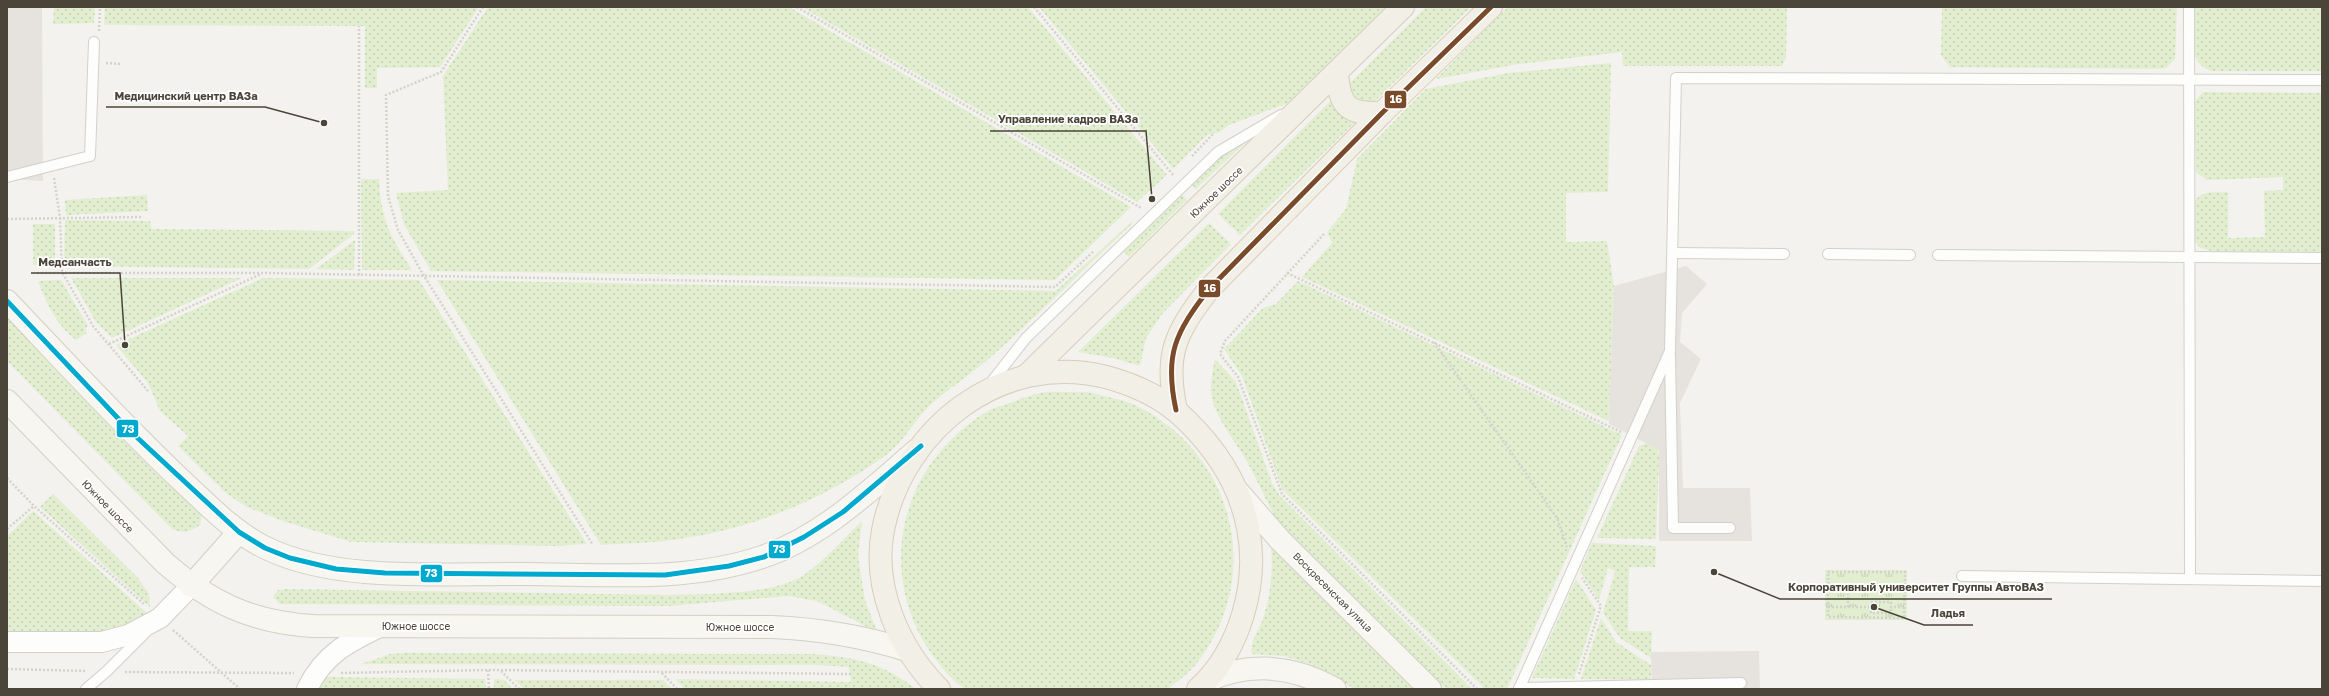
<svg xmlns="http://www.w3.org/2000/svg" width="2329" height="696" viewBox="0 0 2329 696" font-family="'Golos Text',sans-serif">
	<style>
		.grass { fill: url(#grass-dots) }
		.park { fill: url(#park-tufts) }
		.parking { fill: #e6e3df }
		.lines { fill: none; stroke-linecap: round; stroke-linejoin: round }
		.lane-casing { stroke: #d2d0cb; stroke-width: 12 }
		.street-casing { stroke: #d2d0cb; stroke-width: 22 }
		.secondary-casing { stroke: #d3cfc5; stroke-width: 24 }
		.primary-casing { stroke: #d6cebb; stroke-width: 24 }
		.path { stroke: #d3d2cc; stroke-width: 2.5; stroke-dasharray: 2 2; stroke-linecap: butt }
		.lane { stroke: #fdfdfc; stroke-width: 10 }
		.street { stroke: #fdfdfc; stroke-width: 20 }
		.secondary { stroke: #f7f6f1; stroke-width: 22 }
		.primary { stroke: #f2efe6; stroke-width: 22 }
		.bus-1-casing { stroke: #fff; stroke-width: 8 }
		.bus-2-casing { stroke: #fff; stroke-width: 8 }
		.bus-1 { stroke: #00a9ce; stroke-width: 5 }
		.bus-2 { stroke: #7a4b2a; stroke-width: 5 }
		.labels { text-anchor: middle; stroke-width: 3.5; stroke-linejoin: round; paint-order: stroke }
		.street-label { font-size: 10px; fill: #4b4439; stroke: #fff }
		.leader { fill: none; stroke: #4b4439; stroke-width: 1.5 }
		.callout-dot { fill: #4b4439; stroke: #fff; stroke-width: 1.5 }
		.callout-label { font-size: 11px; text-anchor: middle; font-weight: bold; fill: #4b4439; stroke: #fff; stroke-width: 3.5; stroke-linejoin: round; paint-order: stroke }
		.line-badge { stroke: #fff; stroke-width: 1.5 }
		.badge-label { font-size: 11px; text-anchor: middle; font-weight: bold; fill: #fff }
	</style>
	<defs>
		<pattern id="grass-dots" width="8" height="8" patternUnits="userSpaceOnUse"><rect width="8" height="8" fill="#e1eecf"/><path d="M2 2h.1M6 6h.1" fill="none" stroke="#c3cdb2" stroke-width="1.8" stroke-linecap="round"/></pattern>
		<pattern id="park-tufts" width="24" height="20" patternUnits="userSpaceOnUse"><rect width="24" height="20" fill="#e1eecf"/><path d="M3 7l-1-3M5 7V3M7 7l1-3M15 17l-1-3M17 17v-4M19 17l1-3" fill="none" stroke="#c3cdb2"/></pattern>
	</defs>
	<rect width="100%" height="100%" fill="#f4f2ee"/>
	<!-- grass -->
	<g class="grass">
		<path d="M54 7H95L94 23 53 24Z"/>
		<path d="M105 7H479L440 67 377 68V88H365V26L104 25Z"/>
		<path d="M488 7H789L1131 207 1055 280 431 271 404 224 396 193 448 190 443 76Z"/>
		<path d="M802 7H1028L1167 175 1137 202Z"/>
		<path d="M1039 7H1389L1294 101 1229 125 1220 132 1207 135 1173 169Z"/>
		<path d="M1426 7H1471L1371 105 1360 107 1348 90 1350 83Z"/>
		<path d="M1508 7H1787L1786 57 1782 66H1623L1622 52 1519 64 1436 79Z"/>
		<path d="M1942 7H2177L2175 59 2166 68 2158 69 1950 67 1941 55Z"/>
		<path d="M2193 7H2322V71H2212C2185 63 2193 30 2193 7Z"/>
		<path d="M1611 63 1608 192 1566 193V242L1607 241 1614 286 1609 421 1302 277 1332 243 1327 232 1346 209 1357 159 1426 89 1508 73Z"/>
		<path d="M2203 92 2322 93V253L2214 252 2199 247 2194 240V203C2200 189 2216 193 2228 192V238L2265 237 2264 191 2283 190V177L2207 180 2196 172 2194 107 2195 101Z"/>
		<path d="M1334 97C1335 113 1340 119 1356 121L1240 235 1218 214Z"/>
		<path d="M1249 139 1196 189 1190 183 1220 154Z"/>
		<path d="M361 179H379C381 220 390 236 412 270H362Z"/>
		<path d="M1180 193 1187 200 1129 257 1122 250Z"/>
		<path d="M147 195 148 211 66 215 65 200Z"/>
		<path d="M65 220 150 221 151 229 354 231V234L309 269 64 266Z"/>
		<path d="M1131 222 1133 223C1086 267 1040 313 992 356 974 372 954 385 936 400 916 416 906 440 886 455 826 498 758 527 685 538 657 543 629 543 601 545L437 280 1056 291Z"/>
		<path d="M1209 223 1231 244 1162 314 1146 338 1140 366 1113 358 1078 352Z"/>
		<rect x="33" y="224" width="22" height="41"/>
		<path d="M355 240 354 270 316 269Z"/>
		<path d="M71 278H242L112 338 96 322Z"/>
		<path d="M263 278 419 280 587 544 556 546 351 542 283 521 247 507 227 494 178 446 188 436 160 411 148 383 116 345Z"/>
		<path d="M61 280 88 326 85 329 87 333 76 340C56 324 47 305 38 281Z"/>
		<path d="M1298 281 1622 435 1507 689H1485L1282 489 1242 376 1224 349 1263 308 1276 304Z"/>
		<path d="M7 314 202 514 200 525C190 532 184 534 172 529L7 361Z"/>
		<path d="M1215 359 1236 382 1272 483 1280 496 1472 689H1449L1434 682 1286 534C1269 511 1260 483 1245 458 1233 438 1215 418 1211 393 1210 382 1213 370 1215 359Z"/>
		<path d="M1087 392C1103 396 1123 399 1137 406 1234 454 1265 576 1197 663 1190 672 1178 681 1168 689H965C947 677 933 657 922 639 877 556 907 459 988 411 993 408 1001 406 1007 404 1017 401 1026 396 1036 394 1052 390 1071 393 1087 392Z"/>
		<path d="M1649 442 1656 445 1659 456 1656 539 1597 538 1639 446Z"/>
		<path d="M53 494 138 578 149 594 150 607 40 507Z"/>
		<path d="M33 511 147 613C114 642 49 633 7 632V536Z"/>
		<path d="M862 521 858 556 865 600 877 632 817 601 788 596 668 606 280 604 273 597 278 590 286 589 669 595C705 594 774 595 804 575 825 560 843 539 862 521Z"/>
		<path d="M1592 543 1656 546 1655 567H1629L1628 631H1652L1651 658 1620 638 1603 613 1615 571 1608 568 1599 600 1580 571Z"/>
		<path d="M1271 545 1414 689H1355L1314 666 1285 656 1252 654C1248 645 1260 628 1263 619 1271 594 1273 571 1271 545Z"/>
		<path d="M1576 579 1596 610 1574 679 1532 678Z"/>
		<path d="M1601 618 1616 642 1651 665V680L1581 679Z"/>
		<path d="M405 653 812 654C854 657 881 662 916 689H685L675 679 851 682 849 667 818 665 361 664 390 654Z"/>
		<path d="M326 677 485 679 486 689H316Z"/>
		<path d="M494 679 504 680 513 689H494Z"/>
		<path d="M514 680H663L672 689H524Z"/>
	</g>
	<!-- park -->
	<rect class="park" x="1825" y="570" width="82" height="50"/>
	<!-- parking -->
	<g class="parking">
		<path d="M7 7H42L43 181 7 179Z"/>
		<path d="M1686 266 1707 284 1682 313 1680 342 1701 359 1680 403 1683 488H1750L1752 541H1659V450L1609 424 1614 286Z"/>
		<path d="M1759 651 1760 689H1652L1651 652Z"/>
	</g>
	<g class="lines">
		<!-- lane casing -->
		<g class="lane-casing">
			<g id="lane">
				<path d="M2189 7 2190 579"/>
				<path d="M7 177 90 156 94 42"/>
				<path d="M1673 253 1784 254"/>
				<path d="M1828 254 1910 255"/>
				<path d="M1938 255 2322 258"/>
				<path d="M1670 355 1673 528H1730"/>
				<path d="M989 385 1026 338 1218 152 1281 115"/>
				<path d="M1962 576 2322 581"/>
				<path d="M1519 688 1741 683"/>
				<path d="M86 689 107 671 146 632"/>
				<path d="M1519 689 1670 351 1676 78 2322 80"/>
			</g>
		</g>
		<!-- street casing -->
		<g class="street-casing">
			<g id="street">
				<path d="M7 642H102L128 635 160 618 191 586"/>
				<path d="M307 689C324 654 348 642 382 626"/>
			</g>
		</g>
		<!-- secondary casing -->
		<g class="secondary-casing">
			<g id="secondary">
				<path d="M7 301C64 361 120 422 180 479 207 504 233 532 266 548 338 583 442 573 521 574 601 574 685 583 762 557 822 537 870 490 917 450"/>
				<path d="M7 401 165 563C211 603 251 622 313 626L772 627C819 629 862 636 907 650"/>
				<path d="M1239 493 1281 541 1430 689"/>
				<path d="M191 586 239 532"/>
				<path d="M1207 681C1250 661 1294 666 1335 689"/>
			</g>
		</g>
		<!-- primary casing -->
		<g class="primary-casing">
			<g id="primary">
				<path d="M1337 73C1340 107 1347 114 1382 113"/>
				<path d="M1027 375 1403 7"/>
				<path d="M1176 410C1164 355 1175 333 1209 289L1382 113 1491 7"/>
				<path d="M939 689C899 649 872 588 883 530 903 428 1002 351 1106 377 1136 385 1164 398 1186 420 1217 450 1240 486 1248 528 1259 583 1240 651 1198 689"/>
			</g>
		</g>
		<!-- path -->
		<g class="path">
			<path d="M483 7 441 72 386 95 388 196 398 230 424 276 593 545"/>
			<path d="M797 7 1141 208"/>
			<path d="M1034 7 1174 176"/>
			<path d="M99 31 100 7"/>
			<path d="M106 63 120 64"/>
			<path d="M1192 156 1213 134"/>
			<path d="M54 178 60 218 62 272 93 326 148 391"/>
			<path d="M7 219 143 217"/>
			<path d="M1324 234 1225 341 1220 354 1238 377 1282 494 1477 689"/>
			<path d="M37 273H263L1055 287 1094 251"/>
			<path d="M1287 273 1621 432"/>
			<path d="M359 275V26"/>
			<path d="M1434 342 1557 518 1567 547"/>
			<path d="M109 344 261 274"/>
			<path d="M7 478 34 506 145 605"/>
			<path d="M7 529 34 506"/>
			<path d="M1828 572H1905L1904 618 1828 617Z"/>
			<path d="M1828 607H1871V602H1891V607H1905"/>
			<path d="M1848 607V594"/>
			<path d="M1871 607V613H1891V607"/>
			<path d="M173 630 240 689"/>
			<path d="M7 669 86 671"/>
			<path d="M488 670 489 689"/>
			<path d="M501 671 519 689"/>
			<path d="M125 672 294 673"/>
			<path d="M341 673 488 670 850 674"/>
			<path d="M662 673 677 689"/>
			<path d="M1579 674 1601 606 1582 578"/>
		</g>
		<!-- lane -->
		<use href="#lane" class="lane"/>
		<!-- street -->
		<use href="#street" class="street"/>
		<!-- secondary -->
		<use href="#secondary" class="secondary"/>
		<!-- primary -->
		<use href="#primary" class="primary"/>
		<!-- bus-1 casing -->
		<g class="bus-1-casing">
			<path id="bus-1" d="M7 301 130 431 239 532 265 548 290 558 336 569 385 573 665 575 729 566 764 557 804 537 843 512 921 446"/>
		</g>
		<!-- bus-2 casing -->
		<g class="bus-2-casing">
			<path id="bus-2" d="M1176 410C1164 355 1175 333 1209 289L1382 113 1491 7"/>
		</g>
		<!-- bus-1 -->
		<use href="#bus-1" class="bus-1"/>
		<!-- bus-2 -->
		<use href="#bus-2" class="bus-2"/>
	</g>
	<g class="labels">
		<!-- street labels -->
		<g class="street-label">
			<text transform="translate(1216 192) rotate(-44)" y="4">Южное шоссе</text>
			<text transform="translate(108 506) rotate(46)" y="4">Южное шоссе</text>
			<text transform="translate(1333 592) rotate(45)" y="4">Воскресенская улица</text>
			<text x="416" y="630">Южное шоссе</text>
			<text x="740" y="631">Южное шоссе</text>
		</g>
	</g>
	<!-- callouts -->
	<path class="leader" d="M324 123L265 107H106M1152 199L1146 131H990M125 345L120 273H31M1714 572L1780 599H2052M1874 607L1924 625H1973"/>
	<g class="callout-dot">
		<circle cx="324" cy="123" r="4"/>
		<circle cx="1152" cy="199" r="4"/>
		<circle cx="125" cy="345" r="4"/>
		<circle cx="1714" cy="572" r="4"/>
		<circle cx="1874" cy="607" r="4"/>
	</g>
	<g class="callout-label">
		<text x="186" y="100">Медицинский центр ВАЗа</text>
		<text x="1068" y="123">Управление кадров ВАЗа</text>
		<text x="75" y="266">Медсанчасть</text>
		<text x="1916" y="591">Корпоративный университет Группы АвтоВАЗ</text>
		<text x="1948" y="617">Ладья</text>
	</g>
	<g class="line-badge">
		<rect x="1384" y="90" width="23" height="19" rx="4" fill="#7a4b2a"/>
		<rect x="1198" y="279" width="23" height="19" rx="4" fill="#7a4b2a"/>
		<rect x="116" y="419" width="23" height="19" rx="4" fill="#00a9ce"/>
		<rect x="768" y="540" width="23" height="19" rx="4" fill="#00a9ce"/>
		<rect x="420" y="564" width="23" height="19" rx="4" fill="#00a9ce"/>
	</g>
	<g class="badge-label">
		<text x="1396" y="103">16</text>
		<text x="1210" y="292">16</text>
		<text x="128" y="433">73</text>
		<text x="779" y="553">73</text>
		<text x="431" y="577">73</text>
	</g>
	<!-- border -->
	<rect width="2329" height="696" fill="none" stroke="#4b4439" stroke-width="16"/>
</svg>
